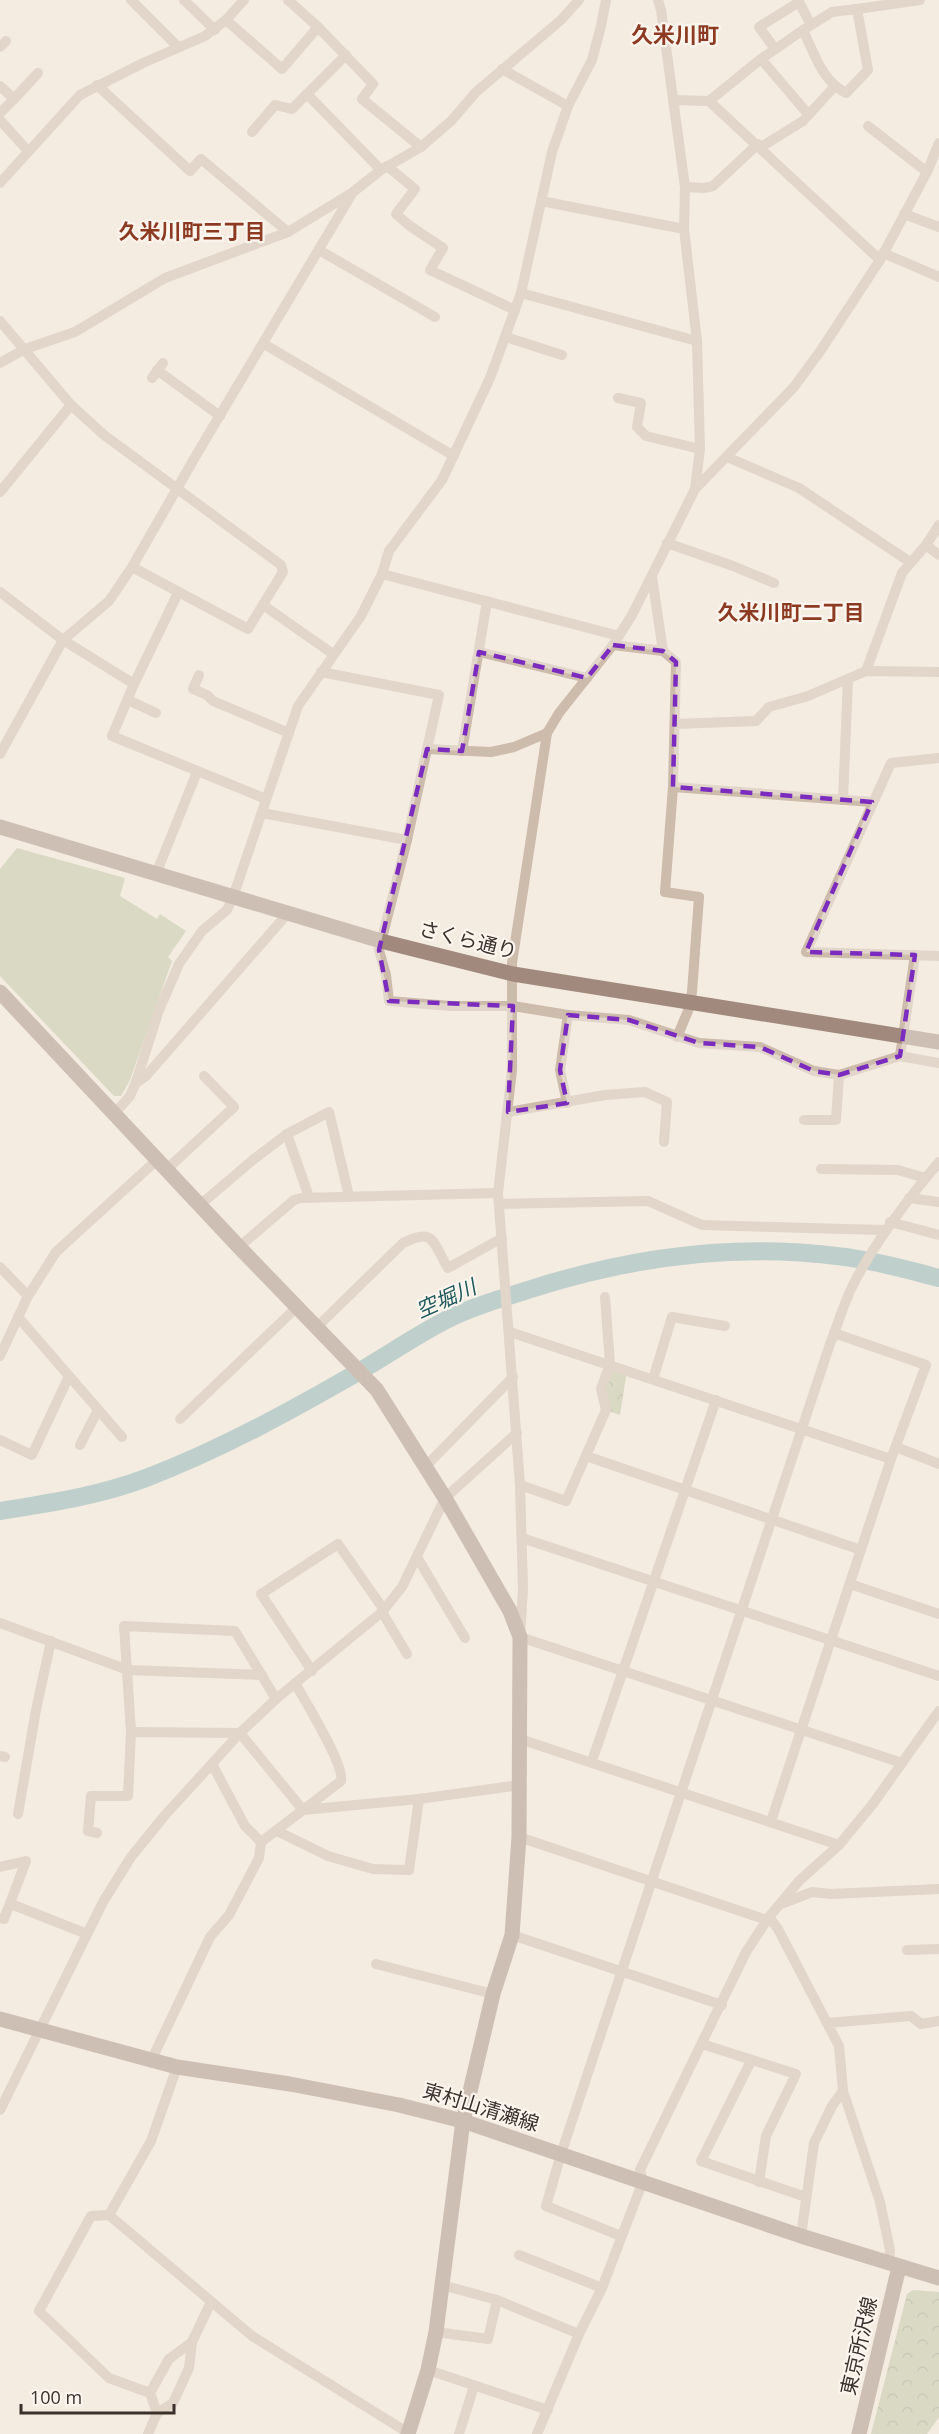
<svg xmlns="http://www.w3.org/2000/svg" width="939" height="2434" viewBox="0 0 939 2434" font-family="'Open Sans','Noto Sans JP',sans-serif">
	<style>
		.green { fill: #b8c4a0 }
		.forest { fill: url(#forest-crowns) }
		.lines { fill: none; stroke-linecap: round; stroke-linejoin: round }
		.river { stroke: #7fb0b2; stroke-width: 18 }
		.street { stroke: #cdbbac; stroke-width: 10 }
		.secondary { stroke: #a18a7d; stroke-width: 15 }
		.marked { fill: none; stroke: #7b2cbf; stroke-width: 4.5; stroke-dasharray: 12 8; stroke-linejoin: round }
		.labels { text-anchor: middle; stroke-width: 4.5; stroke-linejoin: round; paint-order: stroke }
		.street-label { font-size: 20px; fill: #3b302b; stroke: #fbf5ee }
		.neighbourhood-label { font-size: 21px; font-weight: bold; fill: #8c3b22; stroke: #fbf5ee }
		.water-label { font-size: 21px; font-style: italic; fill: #1f5a5e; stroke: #fbf5ee }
		.quarter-label { font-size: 22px; font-weight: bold; fill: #8c3b22; stroke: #fbf5ee }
	</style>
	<defs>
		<pattern id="forest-crowns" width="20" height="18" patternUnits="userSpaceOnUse" patternTransform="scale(1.5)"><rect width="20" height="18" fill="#b8c4a0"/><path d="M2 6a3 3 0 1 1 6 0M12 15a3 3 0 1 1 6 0" fill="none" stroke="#97a083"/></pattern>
	</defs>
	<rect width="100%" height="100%" fill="#f4ebe1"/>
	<!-- green -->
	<path class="green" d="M17 848 125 878 120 896 157 919 160 914 186 931 168 957 172 961 130 1080 121 1096H114L0 976V869Z"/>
	<!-- forest -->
	<g class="forest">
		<path d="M610 1364 627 1370 620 1415 606 1410 601 1389Z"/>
		<path d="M913 2290 939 2292V2417L927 2434H871L907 2294Z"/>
	</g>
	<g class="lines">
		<!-- river -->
		<path class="river" d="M0 1511C49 1503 99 1496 146 1478 220 1450 292 1410 360 1371 389 1354 417 1335 446 1320 473 1306 503 1298 531 1289 628 1258 734 1243 837 1256 871 1260 905 1269 939 1278"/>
		<!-- street -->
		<g class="street">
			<path d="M131 0 178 47"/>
			<path d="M184 0 215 30"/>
			<path d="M288 0 318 27 373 84 362 99 421 147"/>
			<path d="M658 0 661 10 685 187 684 229 697 341 700 449 695 489"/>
			<path d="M226 20 282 69 318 27"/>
			<path d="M803 30C814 53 822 81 846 93L868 70 857 9 920 0"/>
			<path d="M0 47 6 41"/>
			<path d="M775 49 759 27 799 2 811 25"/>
			<path d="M761 59 808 114"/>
			<path d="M502 69 568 106"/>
			<path d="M97 85 190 171 201 159 288 232"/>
			<path d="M0 86 14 99 0 113"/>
			<path d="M307 94 381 170"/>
			<path d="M14 99 38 73"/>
			<path d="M673 100 709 101 880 260"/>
			<path d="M709 101 761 59 803 30 832 12 857 9"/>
			<path d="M0 120 28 151"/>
			<path d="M868 126 927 172"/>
			<path d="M252 132 275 105 292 109 346 55"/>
			<path d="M761 147 803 121 834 87"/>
			<path d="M387 166 415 189 396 214 410 226 443 248 430 270 515 310"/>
			<path d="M0 183 80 95 143 63 205 36 226 20 244 0"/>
			<path d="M685 187 704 188 713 186 758 144"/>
			<path d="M541 201 684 229"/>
			<path d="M904 214 939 227"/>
			<path d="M319 250 435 317"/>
			<path d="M883 253 939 277"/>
			<path d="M521 293 697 341"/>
			<path d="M0 321 71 405 104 435 281 565 283 572 248 629 132 567"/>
			<path d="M506 337 562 355"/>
			<path d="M264 344 454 456"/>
			<path d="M0 363 25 349 75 332 165 278 288 232 350 194"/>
			<path d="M157 370 220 416"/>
			<path d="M152 378 163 363"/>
			<path d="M618 398 641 403 637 427 646 436 700 449"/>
			<path d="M727 457 799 488 910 562"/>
			<path d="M0 492 71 405"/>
			<path d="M667 543 733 566 774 583"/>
			<path d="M926 545 939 555"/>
			<path d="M382 574 619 636"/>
			<path d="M652 577 663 651"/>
			<path d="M0 592 63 640 134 684"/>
			<path d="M178 593 134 684 112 736 266 799"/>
			<path d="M263 605 333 654"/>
			<path d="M613 645 663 651 676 662 673 787 665 892 699 897 692 992 688 1011 677 1037"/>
			<path d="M479 652 587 678"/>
			<path d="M866 671 902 573 926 545 939 525"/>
			<path d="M321 672 439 695 407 840 379 950 386 975 389 1001 451 1006H513L568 1015 629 1020 699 1043 760 1047 814 1071 839 1075 900 1056 939 1063"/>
			<path d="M199 675 193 689 207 695 213 701 289 733"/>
			<path d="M128 700 156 713"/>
			<path d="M675 724 756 721 769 707 808 696 866 671 939 672"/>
			<path d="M427 749 491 752 514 747 547 733"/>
			<path d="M462 751 487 601"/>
			<path d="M0 754 63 640 109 601 132 567 198 452 353 192 381 170 421 147 452 120 476 92 561 20 579 0"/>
			<path d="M939 758 891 763 806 952 939 956"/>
			<path d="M673 787 872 802"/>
			<path d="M843 800 848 679"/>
			<path d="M262 813 407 840"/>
			<path d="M156 874 197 772"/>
			<path d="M900 1056 915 955"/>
			<path d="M137 1082 146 1076 288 913"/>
			<path d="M567 1103 560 1070 568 1015"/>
			<path d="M508 1112 605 1095 645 1092 667 1102 664 1142"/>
			<path d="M115 1113 130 1096 136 1082 159 1010 179 964 202 931 227 910 233 897 298 706 361 616 382 574 389 551 442 480 490 378 521 293 552 152 568 106 592 60 601 26 606 0"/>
			<path d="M804 1120H836L839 1075"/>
			<path d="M287 1134 309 1197"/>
			<path d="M167 1169 234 1107 204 1076"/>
			<path d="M821 1169 898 1170 925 1178"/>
			<path d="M909 1198 939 1202"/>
			<path d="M499 1204 648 1201 702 1225 884 1230"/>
			<path d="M200 1205 254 1159 287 1134 329 1112 349 1196"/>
			<path d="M890 1222 939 1235"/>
			<path d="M239 1247 294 1200 301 1198 498 1193"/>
			<path d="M0 1267 28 1296"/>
			<path d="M18 1317 122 1437"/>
			<path d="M317 1327 403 1243C435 1227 432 1242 448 1268L502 1238"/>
			<path d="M510 1332 891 1459"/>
			<path d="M0 1356 28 1296 56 1252 158 1159"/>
			<path d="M653 1379 672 1317 725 1326"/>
			<path d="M180 1419 297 1307"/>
			<path d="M0 1440 32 1455 69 1376"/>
			<path d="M80 1445 98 1410"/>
			<path d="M896 1447 939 1464"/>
			<path d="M586 1456 861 1550"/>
			<path d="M426 1466 513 1377"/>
			<path d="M520 1485 566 1501 606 1410 601 1389 610 1364 605 1297"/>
			<path d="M522 1538 939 1676"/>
			<path d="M417 1557 465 1638"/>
			<path d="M850 1584 939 1614"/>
			<path d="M382 1612 407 1654"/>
			<path d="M0 1623 128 1670 262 1675"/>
			<path d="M312 1671 261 1594 338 1544 384 1610"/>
			<path d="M131 1732 240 1733 303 1810 419 1799 520 1785"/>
			<path d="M520 1739 839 1845"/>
			<path d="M0 1756 5 1757"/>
			<path d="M592 1761 716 1400"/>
			<path d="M902 1763 520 1637 523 1588 520 1485 498 1193 512 1070V963L547 733 559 713 613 645 632 615 695 489 794 387 821 350 880 260 927 172 939 143"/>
			<path d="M212 1764 245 1826 261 1842"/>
			<path d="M18 1814 36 1710 51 1641"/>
			<path d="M771 1821 891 1459 926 1365 834 1333"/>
			<path d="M277 1831 328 1856 373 1869 409 1870 419 1799"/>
			<path d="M97 1833 88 1831 91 1796H128L131 1732 124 1626 235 1631 276 1699"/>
			<path d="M519 1837 767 1920"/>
			<path d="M261 1842 341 1781C345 1765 305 1701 295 1683"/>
			<path d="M0 1867 26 1861 4 1919 0 1918"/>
			<path d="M11 1904 87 1934"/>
			<path d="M781 1904 812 1892 831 1894 939 1889"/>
			<path d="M769 1917 778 1929 827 2023"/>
			<path d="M512 1935 722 2005"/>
			<path d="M907 1950 939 1949"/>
			<path d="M376 1964 493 1994"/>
			<path d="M702 2044 796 2074 766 2136 759 2182"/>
			<path d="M151 2061 210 1937 229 1915 259 1858 261 1842"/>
			<path d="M751 2061 701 2161 806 2197"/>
			<path d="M177 2067 151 2141 109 2215 252 2336 410 2434"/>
			<path d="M0 2110 103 1902 131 1857 166 1814 240 1733 276 1699 382 1612 402 1587 445 1498 517 1433"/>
			<path d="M109 2215 91 2216 39 2311 109 2378 150 2393"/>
			<path d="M621 2236 546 2206 561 2154 830 1344C838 1324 844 1302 854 1283 877 1239 907 1200 939 1162"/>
			<path d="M801 2236 814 2143 832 2106 843 2091"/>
			<path d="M519 2255 602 2288"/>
			<path d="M889 2264 890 2250 880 2202 843 2091 839 2046 827 2023 911 2016 921 2024 939 2021"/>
			<path d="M497 2300 579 2334"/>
			<path d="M436 2332 488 2339 497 2300 442 2285"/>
			<path d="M428 2370 548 2410"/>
			<path d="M157 2413 173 2403 189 2368 192 2342"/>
			<path d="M148 2434 157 2413 150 2393 169 2359 192 2342 211 2302"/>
			<path d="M459 2434 474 2386"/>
			<path d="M537 2434 579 2334 602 2288 643 2181 640 2170 746 1952 769 1917 799 1881 839 1845 872 1805 939 1711"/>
		</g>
		<!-- secondary -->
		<g class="secondary">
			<path d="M0 827 381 941 513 974 939 1042"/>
			<path d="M0 992 239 1247 377 1390 445 1498 510 1611 520 1637 519 1837 512 1935 493 1994 463 2121 436 2332 428 2370 408 2434"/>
			<path d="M0 2019 177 2067 290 2084 399 2105 463 2121 801 2236 939 2278"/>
			<path d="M859 2434 899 2267"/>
		</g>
	</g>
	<!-- marked area -->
	<path d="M0 0H939V2434H0ZM613 645 663 651 676 662 673 787 872 802 806 952 915 955 900 1056 839 1075 814 1071 760 1047 699 1043 629 1020 568 1015 560 1070 567 1103 508 1112 513 1006 389 1001 379 950 427 749 462 751 479 652 587 678Z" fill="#f4ebe1" fill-opacity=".55" fill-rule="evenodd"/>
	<path class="marked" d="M613 645 663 651 676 662 673 787 872 802 806 952 915 955 900 1056 839 1075 814 1071 760 1047 699 1043 629 1020 568 1015 560 1070 567 1103 508 1112 513 1006 389 1001 379 950 427 749 462 751 479 652 587 678Z"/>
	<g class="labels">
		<!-- street labels -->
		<g class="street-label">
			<text transform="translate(468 940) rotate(14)" y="7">さくら通り</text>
			<text transform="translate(481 2107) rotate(17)" y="7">東村山清瀬線</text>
			<text transform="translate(859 2346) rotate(-77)" y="7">東京所沢線</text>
		</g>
		<!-- neighbourhood labels -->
		<g class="neighbourhood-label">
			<text x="192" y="239">久米川町三丁目</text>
			<text x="791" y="620">久米川町二丁目</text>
		</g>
		<!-- water labels -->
		<g class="water-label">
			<text transform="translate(446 1299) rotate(-24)" y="7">空堀川</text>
		</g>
		<!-- quarter labels -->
		<g class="quarter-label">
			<text x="675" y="43">久米川町</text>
		</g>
	</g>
	<!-- scale -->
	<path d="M21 2404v9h153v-9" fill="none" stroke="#3b302b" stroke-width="3"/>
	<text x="30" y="2404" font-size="18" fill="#3b302b" stroke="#fbf5ee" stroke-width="4.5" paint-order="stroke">100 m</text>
</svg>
